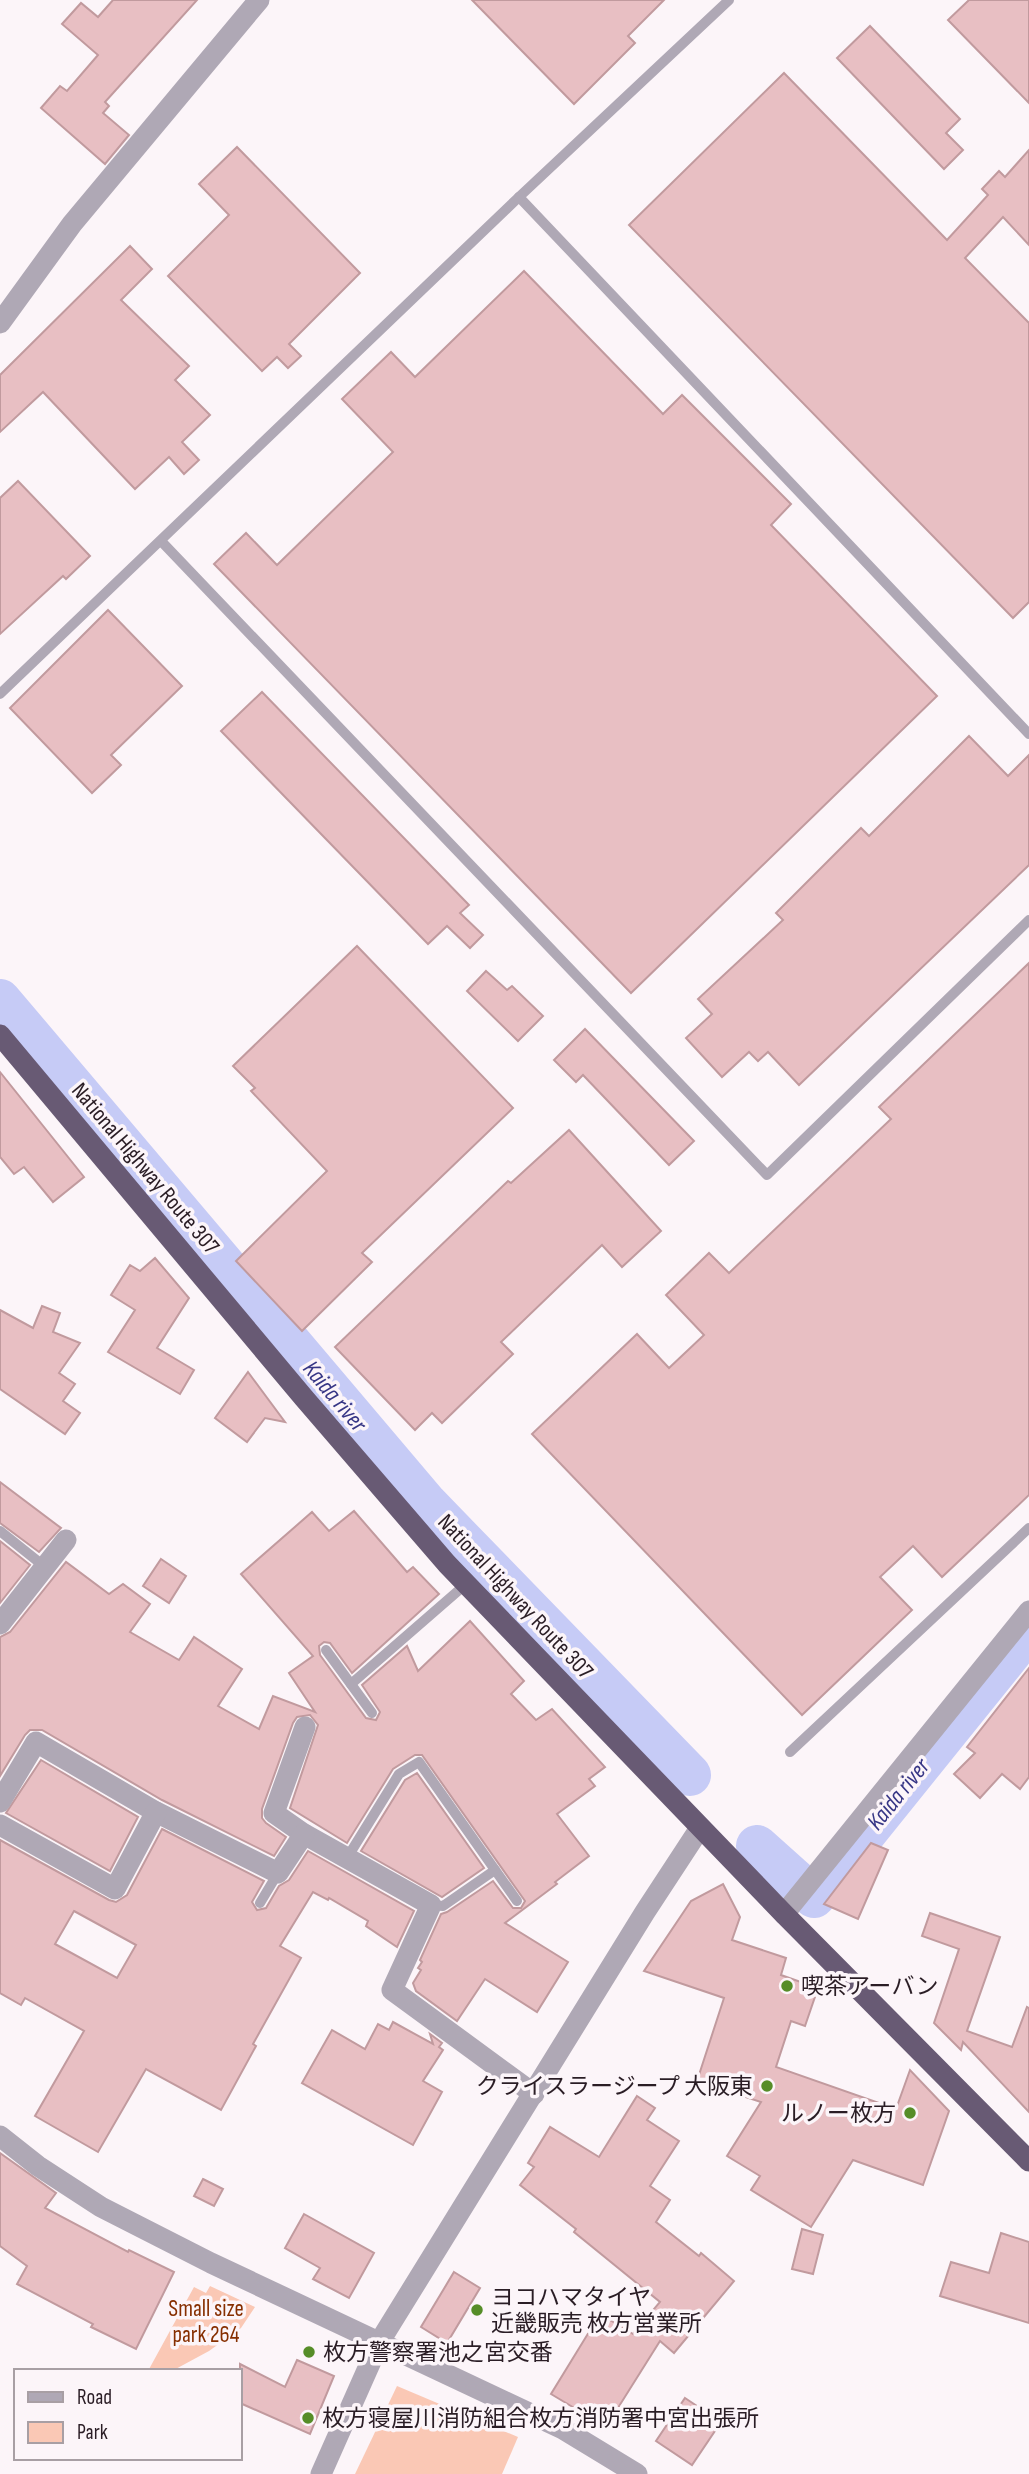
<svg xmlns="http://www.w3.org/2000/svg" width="1029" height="2474" viewBox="0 0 1029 2474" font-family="'Sofia Sans Condensed','Noto Sans JP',sans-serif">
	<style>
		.green { fill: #fac8b5 }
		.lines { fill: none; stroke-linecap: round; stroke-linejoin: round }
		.river { stroke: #c6cbf6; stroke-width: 42 }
		.building { fill: #e8bfc3; stroke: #c19a9e; stroke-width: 2; fill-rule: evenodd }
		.service { stroke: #afa8b5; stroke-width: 10 }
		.minor { stroke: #afa8b5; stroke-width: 21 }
		.tertiary { stroke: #afa8b5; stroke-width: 21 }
		.trunk { stroke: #685a74; stroke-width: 21 }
		.poi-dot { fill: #568d28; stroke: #fcf5f9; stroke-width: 2.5 }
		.labels { text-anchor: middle; stroke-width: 7; stroke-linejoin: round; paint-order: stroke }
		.street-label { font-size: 23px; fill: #2a1d25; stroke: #fcf5f9 }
		.poi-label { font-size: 23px; fill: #2a1d25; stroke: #fcf5f9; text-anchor: start }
		.park-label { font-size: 23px; fill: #862f01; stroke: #fcf5f9 }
		.water-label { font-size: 24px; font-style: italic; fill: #383786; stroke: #fcf5f9 }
	</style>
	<rect width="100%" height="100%" fill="#fcf5f9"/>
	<!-- green -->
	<g class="green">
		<path d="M210 2286 255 2307 241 2328 209 2351 172 2371H148L194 2287 206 2293Z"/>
		<path d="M397 2386 518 2437 502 2474H355Z"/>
	</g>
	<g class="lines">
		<!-- river -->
		<g class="river">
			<path d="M0 1000 427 1504 690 1775"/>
			<path d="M757 1846 814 1897 1029 1630"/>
		</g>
	</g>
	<!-- building -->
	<g class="building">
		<path d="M113 0H197L105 102 109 106 103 113 129 135 105 164 41 108 60 86 67 91 98 55 62 24 81 3 98 17Z"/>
		<path d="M472 0H664L628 36 635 43 574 104Z"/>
		<path d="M969 0H1029V103L948 20Z"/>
		<path d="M870 26 960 119 946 133 963 150 944 169 837 58Z"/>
		<path d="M784 73 947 240 988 195 982 189 999 171 1005 177 1029 150V245L1003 217 965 258 1029 323V602L1013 618 629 225Z"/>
		<path d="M237 147 360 273 289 344 301 356 288 368 277 357 262 371 168 276 229 215 199 184Z"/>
		<path d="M130 246 152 269 121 300 189 366 175 380 210 415 182 442 199 460 184 474 169 457 135 489 43 392 0 432V375Z"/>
		<path d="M524 271 663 414 682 395 791 504 771 525 937 696 631 993 214 564 246 533 277 565 393 452 342 399 391 352 415 377Z"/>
		<path d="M18 481 90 556 66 579 63 576 0 634V498Z"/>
		<path d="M108 610 182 686 111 755 121 765 92 793 10 708Z"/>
		<path d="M262 692 469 905 460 913 483 935 470 948 447 926 428 944 221 731Z"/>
		<path d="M969 736 1008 776 1029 755V865L799 1085 768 1052 758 1061 749 1052 722 1077 686 1038 712 1014 698 999 783 920 776 913 861 828 869 836Z"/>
		<path d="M357 946 513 1108 362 1253 372 1262 302 1331 236 1261 327 1171 251 1091 255 1088 233 1066Z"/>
		<path d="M1029 963V1495L942 1577 913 1546 880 1577 912 1610 802 1715 532 1434 637 1334 669 1368 704 1335 666 1295 709 1253 729 1273 891 1119 879 1107Z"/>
		<path d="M486 971 507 990 512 986 543 1016 518 1041 467 991Z"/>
		<path d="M585 1029 694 1141 669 1165 583 1075 576 1082 554 1060Z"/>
		<path d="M0 1072 84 1177 53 1202 24 1167 14 1174 0 1157Z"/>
		<path d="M569 1130 661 1231 622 1267 602 1245 501 1342 513 1354 442 1423 432 1413 415 1430 335 1347 508 1181 511 1183Z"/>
		<path d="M155 1258 189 1298 157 1348 194 1370 180 1394 108 1352 135 1310 111 1295 130 1265 140 1271Z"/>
		<path d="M42 1306 60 1313 53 1332 80 1343 59 1373 75 1384 63 1401 80 1413 65 1434 0 1389V1310L33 1328Z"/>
		<path d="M248 1372 285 1422 265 1418 247 1442 215 1418Z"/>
		<path d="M0 1482 61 1528 39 1552 0 1523Z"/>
		<path d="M354 1511 407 1572 413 1567 439 1594 352 1673 330 1643 324 1642 319 1646 320 1655 366 1718 376 1720 380 1712 362 1685 407 1646 418 1671 470 1621 524 1681 511 1694 536 1720 552 1709 605 1767 589 1779 595 1786 557 1814 589 1856 555 1882 557 1884 505 1923 568 1962 537 2012 485 1979 457 2021 416 1991 413 1983 421 1970 418 1968 422 1962 420 1960 441 1914 447 1912 493 1881 513 1908H521L525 1901 422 1755H415L393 1769 347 1843 290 1808 318 1725 310 1715 297 1717 293 1723 262 1809V1818L266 1823 286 1837 274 1856 162 1800 42 1730H30L25 1735 0 1776V1637L10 1632 66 1562 109 1594 123 1584 150 1604 130 1632 179 1660 194 1637 242 1669 218 1706 259 1729 273 1696 315 1712 289 1673 313 1656 241 1574 312 1512 329 1531Z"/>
		<path d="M0 1541 30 1565 0 1603Z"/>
		<path d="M161 1559 186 1576 169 1603 143 1586Z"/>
		<path d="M1029 1668V1777L1020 1789 1002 1774 980 1798 954 1774 975 1753 967 1747Z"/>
		<path d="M41 1760 138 1817 110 1871 6 1813Z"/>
		<path d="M417 1773 484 1868 442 1897 361 1851 405 1780Z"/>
		<path d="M162 1829 264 1881 252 1902 257 1910 266 1908 279 1886 289 1880 308 1851 414 1911 397 1947 366 1926 368 1921 329 1898 328 1900 313 1892 280 1946 301 1958 253 2044 256 2046 221 2110 146 2069 98 2152 35 2116 84 2031 25 1998 21 2005 0 1993V1840L109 1900 116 1902 127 1895ZM74 1911 136 1945 117 1978 55 1944Z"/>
		<path d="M871 1843 888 1850 858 1919 824 1904Z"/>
		<path d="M723 1884 740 1917 732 1940 786 1958 781 1975 818 1988 805 2026 791 2021 776 2067 896 2109 910 2070 949 2111 923 2185 853 2160 811 2227 751 2190 760 2176 727 2156 761 2102 697 2081 724 1998 644 1971 691 1901Z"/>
		<path d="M930 1913 1000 1937 967 2031 1012 2047 1027 2007 1029 2008V2112L963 2042 961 2050 934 2023 959 1949 922 1936Z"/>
		<path d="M393 2022 433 2044 430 2034 442 2043 439 2047 443 2050 423 2081 442 2092 413 2145 302 2083 332 2030 365 2049 378 2024 389 2030Z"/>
		<path d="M637 2096 655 2108 647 2120 679 2141 650 2186 670 2200 656 2222 699 2256 701 2253 734 2281 674 2353 660 2341 606 2427 551 2394 600 2314 633 2334 660 2302 574 2232 576 2229 520 2185 534 2167 528 2163 550 2127 599 2157Z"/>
		<path d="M0 2153 56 2193 45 2208 128 2252 129 2250 174 2272 136 2349 91 2327 93 2324 17 2284 27 2266 0 2246Z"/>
		<path d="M203 2179 223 2189 214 2206 194 2196Z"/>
		<path d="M304 2214 374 2253 349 2298 313 2279 320 2268 285 2248Z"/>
		<path d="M802 2229 823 2235 813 2274 792 2269Z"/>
		<path d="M1001 2233 1029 2242V2323L940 2296 951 2262 989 2273Z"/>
		<path d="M454 2272 480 2288 447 2343 421 2327Z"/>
		<path d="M297 2360 334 2376 310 2434 240 2403V2364L285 2387Z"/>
		<path d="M685 2398 721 2422 692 2465 656 2441Z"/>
	</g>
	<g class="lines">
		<!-- service -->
		<g class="service">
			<path d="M519 197 1029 734"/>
			<path d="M161 541 767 1175 1029 920"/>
			<path d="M0 694 519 197 729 0"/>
			<path d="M0 1531 45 1567"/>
			<path d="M326 1650 372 1713"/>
			<path d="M351 1684 466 1584"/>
			<path d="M790 1752 1029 1528"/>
			<path d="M347 1858 399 1774 419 1762 517 1901"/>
			<path d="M260 1903 278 1873"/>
			<path d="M431 1905 443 1906 495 1870"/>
		</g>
		<!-- minor -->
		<g class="minor">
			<path d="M0 323 72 224 259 0"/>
			<path d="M0 1624 66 1540"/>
			<path d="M305 1727 274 1813 304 1834 431 1905 392 1990 534 2094"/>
			<path d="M0 1802 36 1742 156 1812 278 1873 304 1834"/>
			<path d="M0 1825 115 1889 156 1812"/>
			<path d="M784 1914 1029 1611"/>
			<path d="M321 2474 380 2341"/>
		</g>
		<!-- tertiary -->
		<g class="tertiary">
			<path d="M0 2136 38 2166 101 2207 211 2263 563 2429 637 2474"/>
			<path d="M380 2341 645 1912 700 1828"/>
		</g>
		<!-- trunk -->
		<path class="trunk" d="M0 1035 304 1398 447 1564 784 1914 1029 2161"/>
	</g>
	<!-- markers -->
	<g class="poi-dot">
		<circle cx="787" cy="1986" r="7"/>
		<circle cx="767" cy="2086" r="7"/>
		<circle cx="910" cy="2113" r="7"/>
		<circle cx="477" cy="2310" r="7"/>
		<circle cx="309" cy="2352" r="7"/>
		<circle cx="308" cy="2418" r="7"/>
	</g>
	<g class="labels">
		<!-- street labels -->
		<g class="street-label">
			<text transform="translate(146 1168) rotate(50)" y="8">National Highway Route 307</text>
			<text transform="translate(516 1596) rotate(47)" y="8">National Highway Route 307</text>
		</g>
		<!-- poi labels -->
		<g class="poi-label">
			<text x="801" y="1994">喫茶アーバン</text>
			<text x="753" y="2094" text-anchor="end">クライスラージープ 大阪東</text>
			<text x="896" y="2121" text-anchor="end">ルノー枚方</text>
			<text x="491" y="2305">ヨコハマタイヤ<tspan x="491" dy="26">近畿販売 枚方営業所</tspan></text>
			<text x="323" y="2360">枚方警察署池之宮交番</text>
			<text x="322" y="2426">枚方寝屋川消防組合枚方消防署中宮出張所</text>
		</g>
		<!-- park labels -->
		<g class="park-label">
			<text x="206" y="2316">Small size<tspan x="206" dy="26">park 264</tspan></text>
		</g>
		<!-- water labels -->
		<g class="water-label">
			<text transform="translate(335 1396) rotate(50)" y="8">Kaida river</text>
			<text transform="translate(898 1794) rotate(-51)" y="8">Kaida river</text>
		</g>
	</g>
	<!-- legend -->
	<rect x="14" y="2369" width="228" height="91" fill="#fcf5f9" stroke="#a89fa4" stroke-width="2"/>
	<rect x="28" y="2392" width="35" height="10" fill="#afa8b5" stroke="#a89fa4" stroke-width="2"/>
	<text x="77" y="2404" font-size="21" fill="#2a1d25">Road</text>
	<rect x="28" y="2422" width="35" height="21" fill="#fac8b5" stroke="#a89fa4" stroke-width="2"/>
	<text x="77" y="2439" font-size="21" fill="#2a1d25">Park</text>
</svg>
